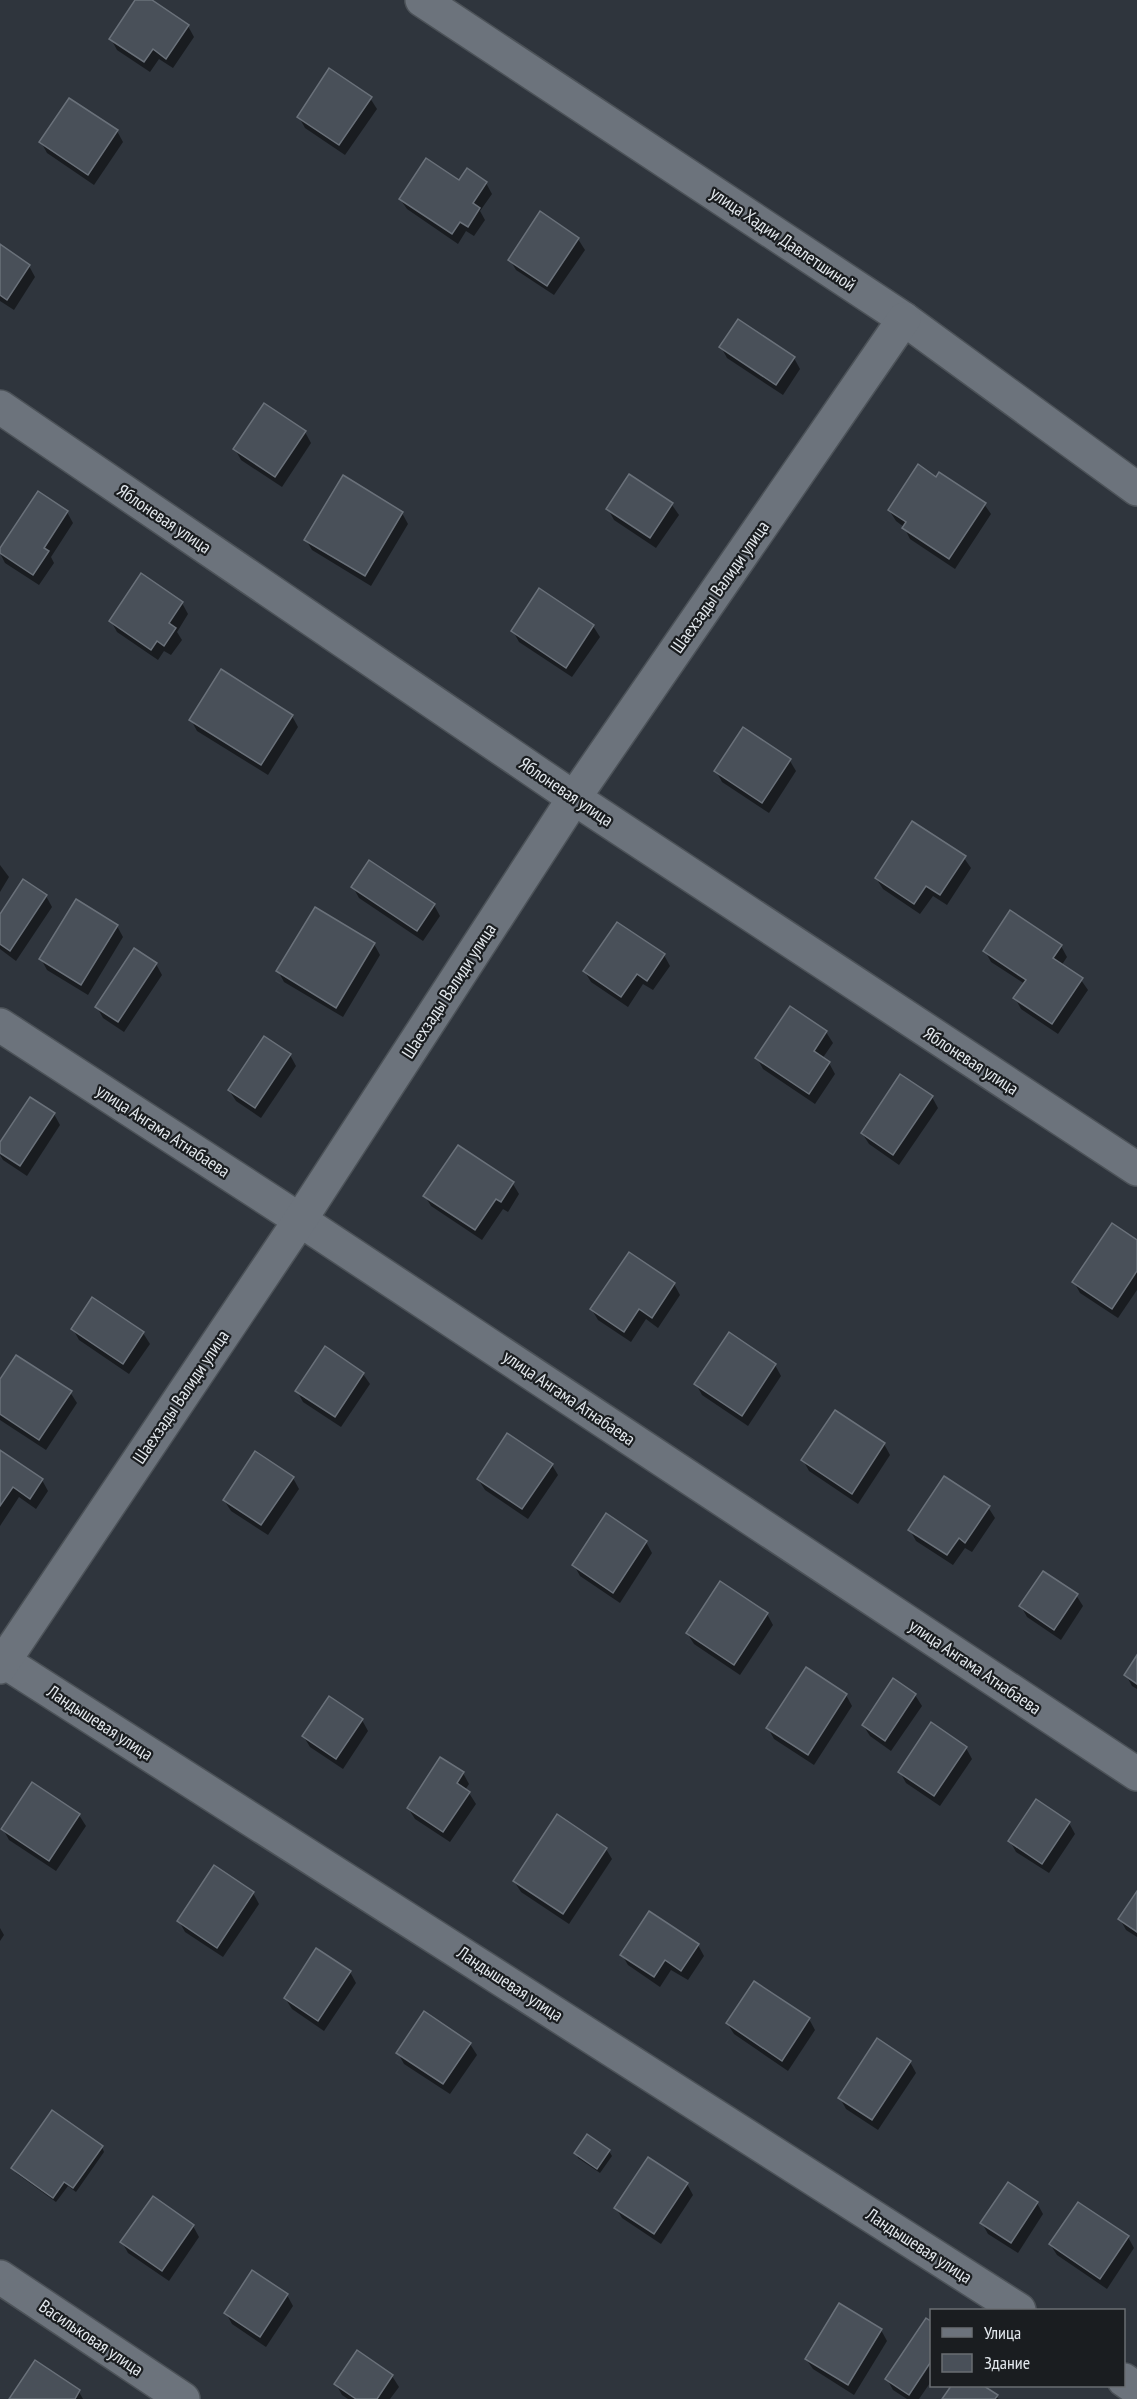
<svg xmlns="http://www.w3.org/2000/svg" width="1137" height="2399" viewBox="0 0 1137 2399" font-family="'PT Sans Narrow',sans-serif">
	<style>
		.shadow { fill: #0007 }
		.building { fill: #495059; stroke: #6a717a; stroke-width: 1.5 }
		.lines { fill: none; stroke-linecap: round; stroke-linejoin: round }
		.minor-casing { stroke: #4c5258; stroke-width: 36 }
		.minor { stroke: #6c737c; stroke-width: 33 }
		.labels { text-anchor: middle; stroke-width: 4.5; stroke-linejoin: round; paint-order: stroke }
		.street-label { font-size: 18px; fill: #e3e8ed; stroke: #1a1d20 }
	</style>
	<rect width="100%" height="100%" fill="#2f353d"/>
	<!-- shadow -->
	<g class="shadow">
		<path d="M136 0H149L188 26 194 37 173 68 159 59 150 72 117 50 111 39Z"/>
		<path d="M370 98 377 109 345 155 305 128 299 117Z"/>
		<path d="M117 131 123 142 94 185 47 153 41 142Z"/>
		<path d="M459 182 486 183 492 194 480 211 485 220 474 236 466 231 458 244 407 209 400 199Z"/>
		<path d="M578 239 585 250 554 295 516 270 510 260Z"/>
		<path d="M0 246 29 266 35 277 14 310 0 301Z"/>
		<path d="M721 347 794 358 800 369 783 395 727 358Z"/>
		<path d="M305 432 311 443 282 487 241 460 235 449Z"/>
		<path d="M630 476 672 505 679 515 656 548 614 520 608 509Z"/>
		<path d="M937 479 984 504 991 514 955 569 910 539 904 527 896 521 889 510Z"/>
		<path d="M38 493 67 512 73 523 51 557 54 563 39 585 5 563 0 553Z"/>
		<path d="M402 513 408 524 371 586 312 550 306 540Z"/>
		<path d="M182 603 188 614 177 632 182 640 171 655 164 651 158 660 117 632 111 621Z"/>
		<path d="M593 626 600 637 572 677 519 642 513 631Z"/>
		<path d="M292 716 298 727 268 775 197 731 191 720Z"/>
		<path d="M743 729 790 761 796 771 769 813 722 782 716 771Z"/>
		<path d="M964 858 971 868 947 905 933 896 920 914 883 889 876 878Z"/>
		<path d="M0 865 9 877 0 892Z"/>
		<path d="M353 887 434 905 440 916 423 941 359 898Z"/>
		<path d="M46 896 52 907 16 961 0 949V917Z"/>
		<path d="M117 926 123 937 88 995 47 970 41 959Z"/>
		<path d="M374 944 380 955 343 1017 284 982 278 971Z"/>
		<path d="M1061 946 1067 957 1061 966 1081 980 1088 990 1058 1034 1021 1009 1015 998 1025 984 991 962 985 951Z"/>
		<path d="M664 955 670 966 653 990 643 984 628 1007 591 982 585 972Z"/>
		<path d="M156 964 162 975 124 1032 103 1018 97 1007Z"/>
		<path d="M790 1008 826 1032 833 1043 822 1059 829 1063 835 1074 815 1104 763 1069 757 1058Z"/>
		<path d="M290 1055 296 1066 261 1118 236 1101 229 1090Z"/>
		<path d="M932 1097 938 1108 899 1165 869 1144 862 1133Z"/>
		<path d="M31 1099 54 1114 60 1125 27 1176 3 1160 0 1155V1145Z"/>
		<path d="M458 1147 513 1184 519 1194 508 1212 503 1209 482 1240 431 1206 425 1196Z"/>
		<path d="M1137 1242V1290L1118 1318 1080 1293 1074 1282Z"/>
		<path d="M674 1284 680 1295 658 1328 646 1319 631 1342 598 1320 592 1310Z"/>
		<path d="M73 1329 143 1333 150 1344 129 1374 79 1340Z"/>
		<path d="M775 1365 781 1376 748 1426 702 1395 696 1384Z"/>
		<path d="M363 1374 370 1384 341 1427 303 1402 297 1391Z"/>
		<path d="M0 1382 70 1392 77 1403 46 1450 0 1420Z"/>
		<path d="M835 1412 884 1444 890 1455 858 1504 809 1471 803 1460Z"/>
		<path d="M0 1452 42 1480 48 1491 36 1509 19 1497 0 1526Z"/>
		<path d="M552 1465 558 1475 528 1519 485 1490 478 1479Z"/>
		<path d="M293 1478 299 1489 268 1535 231 1511 224 1500Z"/>
		<path d="M988 1507 995 1518 972 1552 965 1548 953 1565 916 1541 910 1530Z"/>
		<path d="M646 1542 652 1553 620 1603 580 1576 574 1565Z"/>
		<path d="M1076 1595 1083 1606 1061 1640 1027 1617 1021 1606Z"/>
		<path d="M767 1614 773 1625 740 1675 694 1644 687 1633Z"/>
		<path d="M1137 1658V1689L1132 1686 1126 1675Z"/>
		<path d="M846 1695 852 1706 814 1765 774 1739 768 1728Z"/>
		<path d="M915 1695 922 1706 891 1751 870 1736 863 1725Z"/>
		<path d="M362 1720 368 1731 343 1769 310 1747 304 1737Z"/>
		<path d="M966 1748 972 1759 940 1806 906 1783 900 1772Z"/>
		<path d="M463 1773 469 1784 465 1790 469 1793 476 1804 450 1842 415 1819 408 1808Z"/>
		<path d="M79 1815 86 1826 56 1871 9 1840 3 1829Z"/>
		<path d="M1069 1823 1075 1834 1049 1873 1016 1852 1010 1841Z"/>
		<path d="M606 1849 612 1859 569 1924 521 1892 514 1881Z"/>
		<path d="M253 1893 259 1904 223 1957 185 1932 179 1921Z"/>
		<path d="M1137 1893V1937L1126 1930 1120 1919Z"/>
		<path d="M649 1913 698 1945 704 1956 688 1980 671 1970 660 1987 628 1965 622 1955Z"/>
		<path d="M0 1928 4 1935 0 1941Z"/>
		<path d="M350 1972 356 1983 324 2031 292 2009 285 1998Z"/>
		<path d="M809 2019 815 2030 788 2071 734 2034 727 2023Z"/>
		<path d="M470 2044 477 2055 450 2094 404 2064 398 2053Z"/>
		<path d="M910 2062 916 2073 878 2130 846 2109 840 2098Z"/>
		<path d="M102 2147 104 2152 76 2192 68 2186 56 2202 16 2173 13 2168Z"/>
		<path d="M609 2151 612 2156 600 2173 578 2158 576 2153Z"/>
		<path d="M687 2184 693 2195 661 2244 622 2218 616 2208Z"/>
		<path d="M1037 2203 1043 2214 1018 2253 988 2234 982 2223Z"/>
		<path d="M193 2226 199 2237 169 2281 128 2253 122 2242Z"/>
		<path d="M1128 2237 1134 2248 1107 2289 1057 2255 1050 2244Z"/>
		<path d="M287 2295 293 2306 266 2347 232 2324 226 2313Z"/>
		<path d="M932 2324V2380L919 2399H907L893 2390 887 2379Z"/>
		<path d="M881 2330 887 2341 854 2395 813 2369 806 2359Z"/>
		<path d="M392 2376 399 2387 390 2399H348L342 2395 336 2384Z"/>
		<path d="M953 2386H982L999 2399H944Z"/>
		<path d="M79 2392 83 2399H11Z"/>
	</g>
	<!-- building -->
	<g class="building">
		<path d="M135 0H152L189 25 166 59 153 49 144 62 109 39Z"/>
		<path d="M329 68 372 97 339 145 297 117Z"/>
		<path d="M69 98 118 130 88 175 39 142Z"/>
		<path d="M426 158 459 180 467 168 487 182 473 203 480 208 468 227 460 222 452 234 399 199Z"/>
		<path d="M540 211 579 238 547 286 508 260Z"/>
		<path d="M0 244 30 265 7 300 0 295Z"/>
		<path d="M738 319 795 357 776 385 719 347Z"/>
		<path d="M264 403 306 431 275 477 233 449Z"/>
		<path d="M918 464 936 477 939 472 986 503 949 559 902 528 906 522 888 510Z"/>
		<path d="M629 474 673 503 650 538 606 509Z"/>
		<path d="M343 475 403 512 365 576 304 540Z"/>
		<path d="M38 491 68 511 44 548 49 551 33 575 0 553V548Z"/>
		<path d="M141 573 183 602 169 623 176 628 164 646 157 641 151 650 109 621Z"/>
		<path d="M539 588 594 625 566 668 511 631Z"/>
		<path d="M221 669 293 715 261 765 189 720Z"/>
		<path d="M743 727 791 759 762 803 714 771Z"/>
		<path d="M912 821 966 856 940 895 926 886 914 904 875 878Z"/>
		<path d="M369 860 435 904 417 931 351 887Z"/>
		<path d="M23 879 47 895 10 951 0 944V914Z"/>
		<path d="M76 899 118 925 81 985 39 959Z"/>
		<path d="M315 907 375 943 336 1008 276 971Z"/>
		<path d="M1010 910 1062 945 1053 958 1083 978 1052 1024 1013 998 1026 980 983 951Z"/>
		<path d="M617 922 665 954 647 981 637 974 621 997 583 971Z"/>
		<path d="M134 948 157 963 118 1022 95 1007Z"/>
		<path d="M790 1006 827 1031 814 1051 830 1062 809 1094 755 1058Z"/>
		<path d="M264 1036 291 1054 255 1108 228 1090Z"/>
		<path d="M900 1074 933 1096 893 1155 861 1133Z"/>
		<path d="M30 1097 55 1113 20 1166 0 1153V1142Z"/>
		<path d="M458 1145 514 1182 501 1202 496 1199 475 1230 423 1196Z"/>
		<path d="M1112 1223 1137 1240V1271L1112 1309 1072 1282Z"/>
		<path d="M629 1252 675 1283 652 1318 639 1309 624 1332 590 1309Z"/>
		<path d="M92 1297 144 1332 123 1364 71 1329Z"/>
		<path d="M729 1332 776 1364 742 1416 694 1384Z"/>
		<path d="M325 1346 364 1373 335 1417 295 1391Z"/>
		<path d="M16 1355 72 1391 39 1440 0 1414V1379Z"/>
		<path d="M835 1410 885 1443 852 1494 801 1460Z"/>
		<path d="M507 1433 553 1464 522 1509 477 1479Z"/>
		<path d="M0 1450 43 1479 30 1499 13 1487 0 1506Z"/>
		<path d="M255 1451 294 1477 261 1525 223 1500Z"/>
		<path d="M944 1476 990 1506 965 1543 959 1538 947 1555 908 1530Z"/>
		<path d="M606 1513 647 1541 613 1593 572 1565Z"/>
		<path d="M1043 1571 1078 1594 1054 1630 1019 1606Z"/>
		<path d="M720 1581 768 1613 734 1665 686 1633Z"/>
		<path d="M1137 1655V1684L1124 1675Z"/>
		<path d="M806 1667 847 1694 808 1755 766 1728Z"/>
		<path d="M893 1678 916 1694 885 1741 862 1725Z"/>
		<path d="M329 1696 363 1719 336 1759 302 1736Z"/>
		<path d="M931 1722 967 1747 934 1796 898 1772Z"/>
		<path d="M440 1757 464 1772 457 1783 470 1792 443 1832 407 1808Z"/>
		<path d="M32 1782 80 1814 49 1861 1 1829Z"/>
		<path d="M1036 1799 1070 1822 1042 1864 1008 1841Z"/>
		<path d="M557 1814 607 1848 563 1914 513 1881Z"/>
		<path d="M214 1865 254 1892 217 1948 177 1921Z"/>
		<path d="M1137 1891V1932L1118 1919Z"/>
		<path d="M649 1911 699 1944 681 1971 665 1960 654 1977 620 1955Z"/>
		<path d="M316 1948 351 1971 318 2021 284 1998Z"/>
		<path d="M754 1981 810 2018 782 2061 726 2023Z"/>
		<path d="M424 2011 471 2043 443 2084 396 2053Z"/>
		<path d="M877 2038 911 2061 872 2120 838 2098Z"/>
		<path d="M52 2110 103 2146 73 2188 64 2182 53 2198 11 2168Z"/>
		<path d="M587 2134 610 2150 597 2169 574 2153Z"/>
		<path d="M648 2157 688 2183 654 2234 614 2208Z"/>
		<path d="M1008 2182 1038 2202 1011 2243 980 2223Z"/>
		<path d="M153 2196 194 2225 162 2271 120 2242Z"/>
		<path d="M1078 2202 1129 2236 1100 2279 1049 2244Z"/>
		<path d="M252 2270 288 2294 260 2337 224 2313Z"/>
		<path d="M839 2303 882 2329 848 2385 805 2359Z"/>
		<path d="M926 2318 932 2322V2360L909 2395 885 2379Z"/>
		<path d="M357 2350 393 2375 377 2399H356L334 2384Z"/>
		<path d="M35 2360 80 2390 75 2399H9Z"/>
		<path d="M951 2386H984L998 2395 995 2399H942Z"/>
	</g>
	<g class="lines">
		<!-- minor casing -->
		<g class="minor-casing">
			<g id="minor">
				<path d="M422 0 904 319 1137 489"/>
				<path d="M0 407 574 798 1137 1169"/>
				<path d="M0 1025 300 1220 1137 1774"/>
				<path d="M0 1659 1019 2310"/>
				<path d="M0 1667 300 1220 574 798 904 319"/>
				<path d="M0 2277 183 2399"/>
				<path d="M1124 2380 1137 2389"/>
			</g>
		</g>
		<!-- minor -->
		<use href="#minor" class="minor"/>
	</g>
	<g class="labels">
		<!-- street labels -->
		<g class="street-label">
			<text transform="translate(783 239) rotate(34)" y="6">улица Хадии Давлетшиной</text>
			<text transform="translate(164 519) rotate(34)" y="6">Яблоневая улица</text>
			<text transform="translate(720 587) rotate(-55)" y="6">Шаехзады Валиди улица</text>
			<text transform="translate(566 792) rotate(34)" y="6">Яблоневая улица</text>
			<text transform="translate(449 991) rotate(-57)" y="6">Шаехзады Валиди улица</text>
			<text transform="translate(971 1061) rotate(33)" y="6">Яблоневая улица</text>
			<text transform="translate(163 1131) rotate(33)" y="6">улица Ангама Атнабаева</text>
			<text transform="translate(181 1397) rotate(-56)" y="6">Шаехзады Валиди улица</text>
			<text transform="translate(569 1398) rotate(34)" y="6">улица Ангама Атнабаева</text>
			<text transform="translate(975 1667) rotate(34)" y="6">улица Ангама Атнабаева</text>
			<text transform="translate(100 1723) rotate(33)" y="6">Ландышевая улица</text>
			<text transform="translate(510 1984) rotate(33)" y="6">Ландышевая улица</text>
			<text transform="translate(919 2246) rotate(33)" y="6">Ландышевая улица</text>
			<text transform="translate(91 2338) rotate(34)" y="6">Васильковая улица</text>
		</g>
	</g>
	<!-- legend -->
	<rect x="930" y="2309" width="195" height="78" fill="#1a1d20" stroke="#6a6e72" stroke-width="1.5"/>
	<rect x="942" y="2328" width="30" height="9" fill="#6c737c" stroke="#6a6e72" stroke-width="1.5"/>
	<text x="984" y="2339" font-size="18" fill="#e3e8ed">Улица</text>
	<rect x="942" y="2354" width="30" height="18" fill="#495059" stroke="#6a6e72" stroke-width="1.5"/>
	<text x="984" y="2369" font-size="18" fill="#e3e8ed">Здание</text>
</svg>
